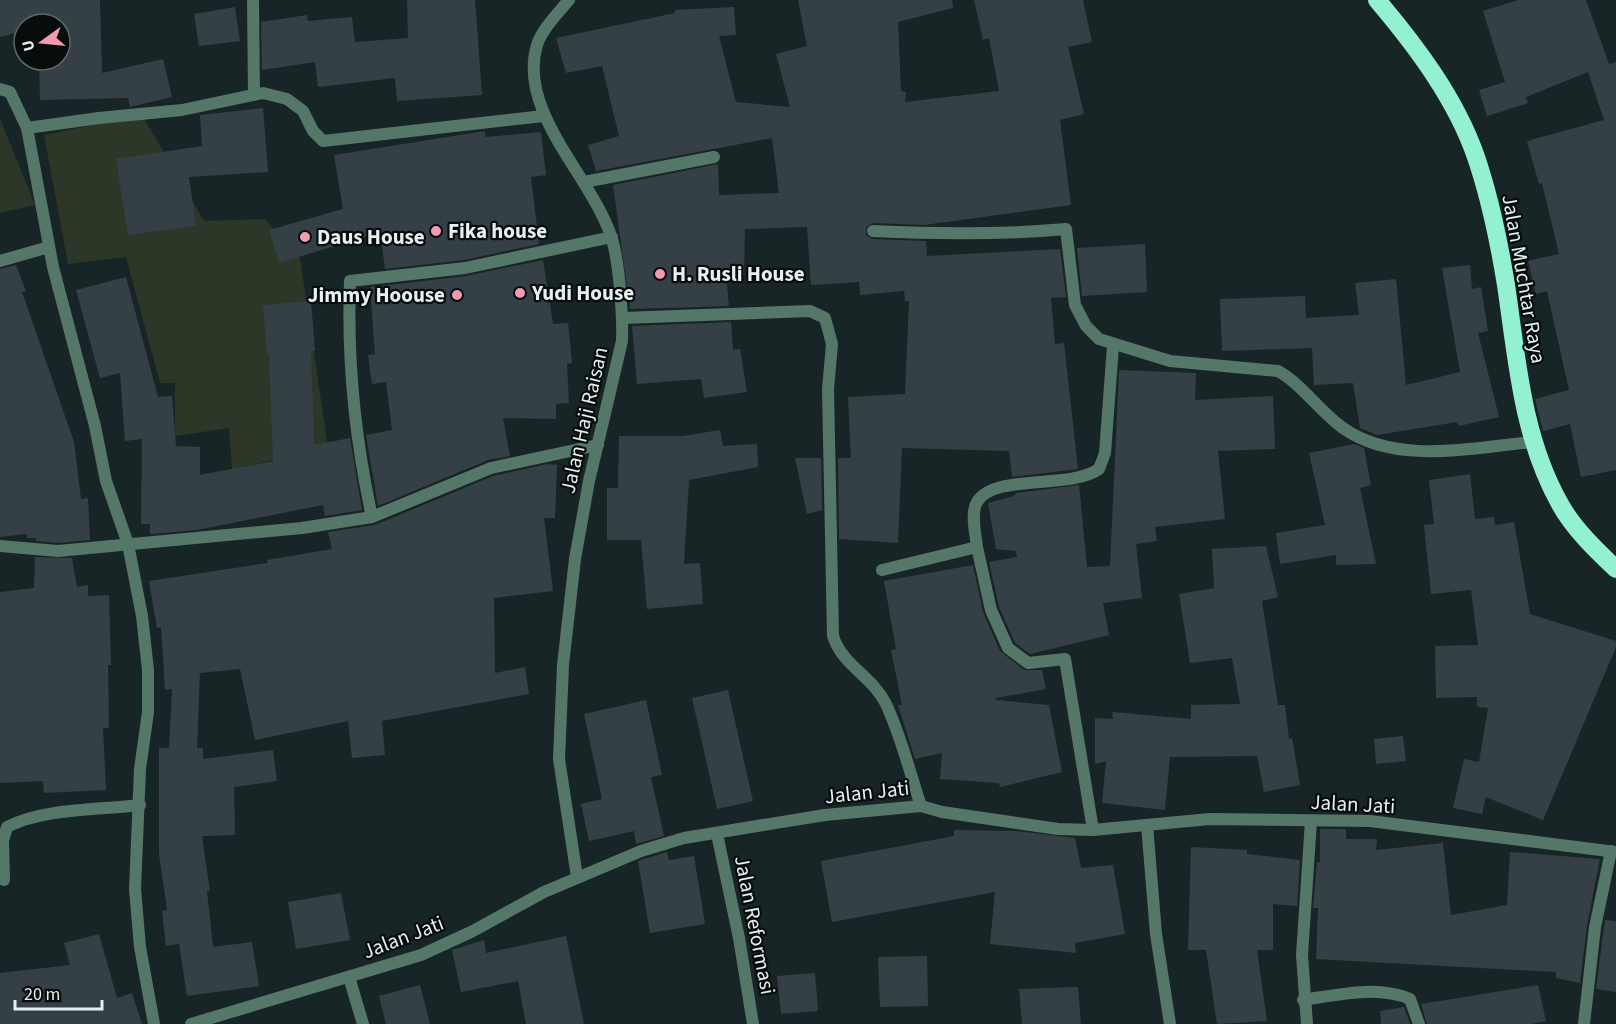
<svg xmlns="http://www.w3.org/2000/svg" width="1616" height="1024" viewBox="0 0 1616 1024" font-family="'Source Sans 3',sans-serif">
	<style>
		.green { fill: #2c3728 }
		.building { fill: #354046 }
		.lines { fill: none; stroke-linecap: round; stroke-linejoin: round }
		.street { stroke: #54776a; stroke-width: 12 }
		.highway { stroke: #93f0d0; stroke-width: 18 }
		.poi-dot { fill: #f29aaf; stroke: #070d0d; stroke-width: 2 }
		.labels { text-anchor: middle; stroke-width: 4.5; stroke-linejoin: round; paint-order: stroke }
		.poi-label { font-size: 21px; font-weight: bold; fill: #e7f0f0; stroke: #070d0d; text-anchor: start }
		.street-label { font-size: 21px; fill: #e7f0f0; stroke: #070d0d }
	</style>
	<rect width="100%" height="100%" fill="#182526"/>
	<!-- green -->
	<g class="green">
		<path d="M142 115 204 221 265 219 300 258 328 448 232 469 229 428 175 436V383H160L126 257 68 264 44 135Z"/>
		<path d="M0 119 35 205 0 213Z"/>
	</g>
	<!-- building -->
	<g class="building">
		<path d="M0 0H100L102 73 163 59 172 97 130 107 128 98 40 100 39 60H60V24H24V31L0 37Z"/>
		<path d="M407 0H475L482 95 397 101 395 78 318 87 315 62 262 70 261 22 307 15 308 21 352 17 355 42 408 38Z"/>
		<path d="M798 0H952L953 8 898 22 901 91 906 92 905 102 999 91 989 38 983 40 974 0H1083L1092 42 1068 47 1084 114 1060 120 1071 205 924 225 873 223 866 227V235L872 239 926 241 927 256 1060 249 1066 297 1051 298 1055 344 1064 343 1078 469 1012 477 1009 451 902 448 898 543 839 539 838 458H851L848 397 905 394 909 301H905L904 291 860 295 859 282 811 285 807 227 745 229 744 275H726L729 306 630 309 613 185 718 164 719 195 779 193 772 138 596 171 588 145 619 136 602 66 566 73 556 38 675 13V10L734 7 736 35 719 36 736 102 790 107 776 54 807 46Z"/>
		<path d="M1518 0H1586L1609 64 1616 62V470L1581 477 1570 424 1543 431 1535 399 1569 390 1547 291 1536 294 1528 261 1559 254 1542 183 1539 184 1527 141 1604 120 1588 72 1526 97 1528 103 1487 116 1479 90 1505 82 1483 11Z"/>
		<path d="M235 7 240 41 199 46 194 14Z"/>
		<path d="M263 108 268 172 189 177 196 226 128 235 116 159 202 146 200 115Z"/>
		<path d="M485 131V137L541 132 546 175 531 177 539 244 464 260 385 269 380 232 279 263 269 230 343 209 334 155Z"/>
		<path d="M1145 244 1147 292 1082 296 1077 248Z"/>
		<path d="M543 260 553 324 568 323 572 363 567 364 569 403 556 404V419L503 418 510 456 488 460 378 506 366 435 392 430 386 382 372 384 368 355 375 354 370 287 466 276Z"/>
		<path d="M16 265 26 291 22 292 74 442 81 499 88 498 90 540 58 543 36 541V538H27V534L0 537V269Z"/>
		<path d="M1470 265 1472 289 1481 287 1488 331 1478 333 1499 417 1459 426 1457 422 1377 435 1360 428 1353 383 1314 385 1312 348 1222 351 1220 299 1305 296 1306 318 1359 315 1355 283 1396 279 1406 385 1460 372 1442 268Z"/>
		<path d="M126 277 158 397 172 396 176 446 200 447V475L273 461 269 354H267L263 305 311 301 315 351H311L314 445 350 438 362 510 325 516 323 505 197 530 150 534V524H141L142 439 125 441 120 373 100 378 76 290Z"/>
		<path d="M731 322 733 350 740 349 747 392 704 398 701 379 637 384 632 326Z"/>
		<path d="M1119 370 1196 373 1195 400 1273 396 1275 449 1218 451 1225 519 1155 527 1157 541 1136 544 1142 598 1103 603 1109 635 1030 654 1015 643 999 607 989 562 1017 557 1016 551 996 549 988 503 1014 496 1016 493 1079 485 1087 567 1110 566Z"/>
		<path d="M720 430 723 446 757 444 758 467 689 480 684 564 700 563 703 604 647 609 641 540H607V488H618L619 436H683Z"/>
		<path d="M1354 444 1364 448 1371 485 1360 488 1376 564 1336 565V555L1280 564 1276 533 1325 525 1309 453Z"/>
		<path d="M795 458H821L822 510 807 514Z"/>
		<path d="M547 464 557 465 555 518H544L553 591 494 598 495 673 525 667 529 694 382 721 385 755 352 758 348 721 255 740 240 669 200 673 197 748H203V759L273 750 277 781 234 787 235 835 202 836 210 891H207L213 947 252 942 259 986 187 996 179 944 166 946 162 911 167 910 159 854V748H169L172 689 165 690 161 627 157 628 149 581 268 563 267 560 332 549 328 532 375 525 493 476Z"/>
		<path d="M1470 474 1475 519 1494 517 1495 525 1514 522 1530 614 1616 641V647L1543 820 1486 797 1482 814 1453 808 1464 759 1479 762 1488 708 1477 707V697L1436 698 1435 646 1478 645 1471 590 1431 594 1424 525 1434 524 1429 480Z"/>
		<path d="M1266 546 1278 597 1262 601 1278 705H1285L1289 739 1292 738 1300 785 1264 792 1257 756 1170 757 1165 810 1102 803 1106 761 1095 764V718L1113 719 1112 712 1191 719V705L1240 704 1232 658 1190 663 1179 594 1214 588 1212 549Z"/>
		<path d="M35 557 72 558 77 587 88 585V596L109 595 111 665H108L109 728H103L106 790 44 793 43 781 0 783V592L34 588Z"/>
		<path d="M973 565 983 612 1000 651 1024 670H1042L1046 689 996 698V700L1049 705 1062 772 1000 787 999 783 940 779 942 753 915 759 898 705H902L891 650 896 649 884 581Z"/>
		<path d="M728 690 753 801 717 809 692 698Z"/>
		<path d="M646 700 662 775 651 777 664 836 636 844 634 831 589 841 581 804 602 799 584 714Z"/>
		<path d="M1403 736 1406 761 1376 764 1374 739Z"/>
		<path d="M1320 829H1346V839H1377L1376 850 1443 843 1451 915 1507 905 1510 852 1600 859 1587 925 1580 983 1556 978V972L1316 959 1318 908H1313L1317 862H1320Z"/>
		<path d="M954 830 1015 831 1075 838 1081 868 1113 865 1125 934 1075 943 1076 953 990 944 995 892 832 922 821 861 954 836Z"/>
		<path d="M1191 847 1247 850V854L1300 860 1297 906 1273 904V950H1257L1267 1021 1217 1024 1206 950H1188Z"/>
		<path d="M667 852 669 860 694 856 705 924 650 933 638 861Z"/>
		<path d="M341 893 350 940 296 949 288 902Z"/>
		<path d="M1605 920 1616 921V992L1596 989Z"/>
		<path d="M99 934 117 998 132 993 142 1024H0V973L70 965 64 943Z"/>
		<path d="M566 936 584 1024H526L518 981 461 992 452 950 484 940 486 953Z"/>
		<path d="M927 956 928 1006 880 1007 878 957Z"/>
		<path d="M815 973 818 1011 781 1014 777 976Z"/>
		<path d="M420 985 430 1024H386L379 996Z"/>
		<path d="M1538 985 1546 1021 1531 1024H1427L1421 1004Z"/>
		<path d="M1078 987 1081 1024H1022L1019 989Z"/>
		<path d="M1404 1007 1410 1024H1381L1380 1011Z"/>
	</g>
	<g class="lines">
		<!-- street -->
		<g class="street">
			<path d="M253 0 254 95"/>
			<path d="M569 0C559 12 542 29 537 45 517 111 591 176 611 236 619 259 623 316 622 341L589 481 575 559 563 665 559 759 577 877"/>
			<path d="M0 89 10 92 27 128 53 267 95 426 106 481 128 544 142 616 148 670V712L140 769 135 889 140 947 154 1024"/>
			<path d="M27 128 99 118 182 110 263 93 287 99 303 111 313 131 323 141 543 116"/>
			<path d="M584 182 714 157"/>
			<path d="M873 231C937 234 1001 235 1066 229L1075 305 1086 326 1099 339 1170 361 1278 371C1303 385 1319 411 1343 428 1397 466 1473 447 1534 442"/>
			<path d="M0 261 49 247"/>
			<path d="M623 318 810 311 825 318 832 344 828 389 833 636C842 665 873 677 886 704 901 736 910 773 921 806"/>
			<path d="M372 517C355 439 347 361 350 281L465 268 612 237"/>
			<path d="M0 546 58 551 302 528 372 517 491 468 598 445"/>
			<path d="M977 547C976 535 970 513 977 502 994 473 1069 490 1099 469L1105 453 1113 346"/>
			<path d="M882 570 977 547 991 610 1008 648 1028 663 1065 659 1093 830"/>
			<path d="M1147 825 1156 934 1170 1024"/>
			<path d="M717 834 739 938 753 1024"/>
			<path d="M4 880 3 841 7 827C44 808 99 810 140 805"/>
			<path d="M349 977 363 1024"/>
			<path d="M1303 1000C1337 995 1377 985 1410 999L1419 1024"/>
			<path d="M191 1024 421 955 473 931 544 892 641 851 684 838 825 815 921 806 942 812 1058 829 1093 830 1210 819 1370 821 1616 852"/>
			<path d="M1307 1024 1302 955 1311 821"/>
			<path d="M1584 1024 1595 927 1611 851"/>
		</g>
		<!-- highway -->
		<path class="highway" d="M1377 0C1416 46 1456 99 1476 157 1490 198 1499 242 1506 285 1517 359 1522 437 1560 504 1573 528 1596 550 1616 569"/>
	</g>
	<!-- markers -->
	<g class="poi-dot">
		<circle cx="436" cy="231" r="6"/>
		<circle cx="305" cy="237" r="6"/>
		<circle cx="660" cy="274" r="6"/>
		<circle cx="520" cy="293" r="6"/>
		<circle cx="457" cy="295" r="6"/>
	</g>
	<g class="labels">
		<!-- poi labels -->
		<g class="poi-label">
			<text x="448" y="238">Fika house</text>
			<text x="317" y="244">Daus House</text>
			<text x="672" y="281">H. Rusli House</text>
			<text x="532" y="300">Yudi House</text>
			<text x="445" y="302" text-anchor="end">Jimmy Hoouse</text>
		</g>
		<!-- street labels -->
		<g class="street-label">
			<text transform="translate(1524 279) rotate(80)" y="7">Jalan Muchtar Raya</text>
			<text transform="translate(584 420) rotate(-77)" y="7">Jalan Haji Raisan</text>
			<text transform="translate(867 792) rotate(-6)" y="7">Jalan Jati</text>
			<text transform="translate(1353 804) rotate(3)" y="7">Jalan Jati</text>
			<text transform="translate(755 925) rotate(79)" y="7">Jalan Reformasi</text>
			<text transform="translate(403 937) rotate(-21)" y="7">Jalan Jati</text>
		</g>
	</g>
	<!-- north arrow -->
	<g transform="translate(42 42) rotate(255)"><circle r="28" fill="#070d0d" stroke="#616868" stroke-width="1.5"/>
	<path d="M0-4.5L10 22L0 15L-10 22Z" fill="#f29aaf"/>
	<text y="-9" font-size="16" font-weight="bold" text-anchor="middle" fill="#e7f0f0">U</text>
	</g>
	<!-- scale -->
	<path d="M15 1000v9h87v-9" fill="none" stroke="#e7f0f0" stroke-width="3"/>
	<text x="24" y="1000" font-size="18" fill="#e7f0f0" stroke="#070d0d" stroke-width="4.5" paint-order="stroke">20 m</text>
</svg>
